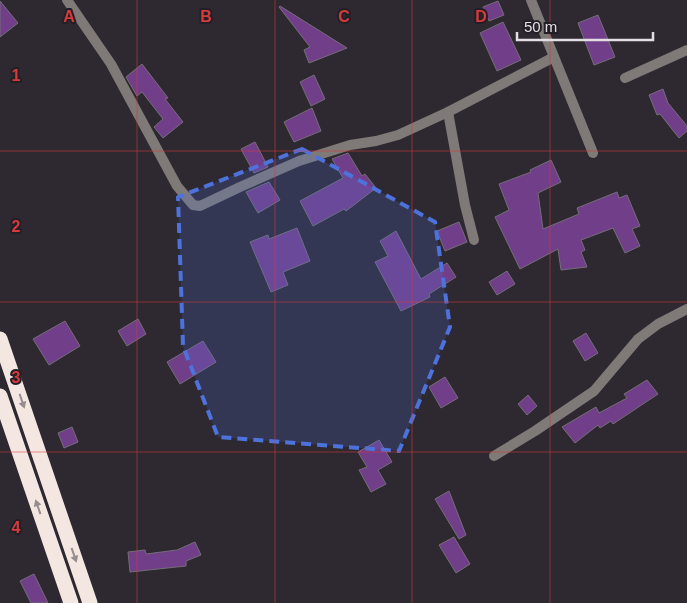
<svg xmlns="http://www.w3.org/2000/svg" width="687" height="603" viewBox="0 0 687 603" font-family="Arial,sans-serif">
	<style>
		.building { fill: #713e8a; stroke: #746e77 }
		.lines { fill: none; stroke-linecap: round; stroke-linejoin: round }
		.street { stroke: #7f7977; stroke-width: 10 }
		.highway { stroke: #f4e7e2; stroke-width: 15 }
		.oneway { fill: #968d8e }
		.marked { fill: #4e72db; fill-opacity: 0.2; stroke: #4e72db; stroke-width: 4; stroke-dasharray: 10 6; stroke-linejoin: round }
		.grid { fill: none; stroke: #d73a3b; stroke-width: 1; stroke-opacity: 0.55 }
		.grid-label { font-size: 16px; text-anchor: middle; font-weight: bold; fill: #d73a3b; stroke: #241f27; stroke-width: 4; stroke-linejoin: round; paint-order: stroke }
	</style>
	<rect width="100%" height="100%" fill="#2e2931"/>
	<!-- building -->
	<g class="building">
		<path d="M0 1 18 23 0 37Z"/>
		<path d="M498 1 504 15 489 21 483 7Z"/>
		<path d="M280 6 347 48 309 63 304 50 310 47 279 7Z"/>
		<path d="M598 15 615 57 594 65 578 23Z"/>
		<path d="M503 22 521 60 497 71 480 33Z"/>
		<path d="M142 64 168 98 165 99 183 122 163 138 154 127 163 119 142 92 137 96 126 77Z"/>
		<path d="M314 75 325 99 311 106 300 82Z"/>
		<path d="M663 89 668 103 687 126V131L679 138 660 114 657 115 649 95Z"/>
		<path d="M312 108 321 131 294 142 284 122Z"/>
		<path d="M255 142 268 167 254 173 241 149Z"/>
		<path d="M348 153 362 176 365 174 376 188 346 211 344 209 313 226 300 201 343 178 332 159Z"/>
		<path d="M551 160 561 182 538 193 543 229 579 214 577 208 617 192 619 198 627 195 640 226 632 229 640 246 625 253 613 228 581 240 585 250 581 252 587 267 561 270 558 249 520 269 495 217 509 210 499 184 531 172 530 170Z"/>
		<path d="M269 182 280 200 258 213 246 192Z"/>
		<path d="M459 222 467 242 445 251 437 231Z"/>
		<path d="M297 228 310 261 283 272 288 285 271 292 250 242 268 235 269 239Z"/>
		<path d="M396 231 421 279 447 263 456 277 429 294 430 297 401 311 375 262 388 256 380 241Z"/>
		<path d="M507 271 515 284 497 295 489 282Z"/>
		<path d="M138 319 146 334 127 346 118 331Z"/>
		<path d="M65 321 80 346 49 365 33 339Z"/>
		<path d="M586 333 598 353 585 361 573 341Z"/>
		<path d="M203 341 216 362 180 384 167 362Z"/>
		<path d="M445 377 458 398 441 408 429 387Z"/>
		<path d="M647 380 658 394 613 424 611 421 600 428 598 425 575 443 562 427 596 407 599 413 627 398 624 394Z"/>
		<path d="M528 395 537 406 527 415 518 404Z"/>
		<path d="M72 427 78 442 64 448 58 433Z"/>
		<path d="M379 440 392 462 378 470 386 484 371 492 359 470 367 467 358 452Z"/>
		<path d="M449 491 466 535 459 539 435 499Z"/>
		<path d="M454 537 470 564 456 573 439 545Z"/>
		<path d="M195 542 201 555 186 561V566L130 572 128 552 145 550 146 554 177 550Z"/>
		<path d="M34 574 48 603H31L20 581Z"/>
	</g>
	<g class="lines">
		<!-- street -->
		<g class="street">
			<path d="M67 0 111 64 177 186 193 205 200 206 240 187 299 161 350 145 376 141 398 135 448 112 554 57"/>
			<path d="M531 0 593 153"/>
			<path d="M625 78 687 50"/>
			<path d="M448 112 465 205 474 240"/>
			<path d="M494 456 535 431 594 391 638 339 658 324 687 309"/>
		</g>
		<!-- highway -->
		<g class="highway">
			<path d="M0 339 90 603"/>
			<path d="M0 396 71 603"/>
		</g>
	</g>
	<!-- one-way arrows -->
	<defs><path id="oneway-solid" d="M-6-.8H1V-3.2L6.5 0L1 3.2V.8H-6Z" transform="scale(1.25)"/></defs>
	<g class="oneway">
		<use href="#oneway-solid" transform="translate(22 401) rotate(71)"/>
		<use href="#oneway-solid" transform="translate(38 507) rotate(-109)"/>
		<use href="#oneway-solid" transform="translate(74 555) rotate(71)"/>
	</g>
	<!-- marked area -->
	<path class="marked" d="M302 149 435 222 450 327 399 451 218 437 183 346 178 197Z"/>
	<!-- grid -->
	<path class="grid" d="M137 0V603M275 0V603M412 0V603M550 0V603M0 151H687M0 302H687M0 452H687"/>
	<g class="grid-label">
		<text x="69" y="22">A</text>
		<text x="206" y="22">B</text>
		<text x="344" y="22">C</text>
		<text x="481" y="22">D</text>
		<text x="16" y="81">1</text>
		<text x="16" y="232">2</text>
		<text x="16" y="383">3</text>
		<text x="16" y="533">4</text>
	</g>
	<!-- scale -->
	<path d="M517 32v8h136v-8" fill="none" stroke="#e2dee4" stroke-width="2.5"/>
	<text x="524" y="32" font-size="15" fill="#e2dee4" stroke="#241f27" stroke-width="4" paint-order="stroke">50 m</text>
</svg>
